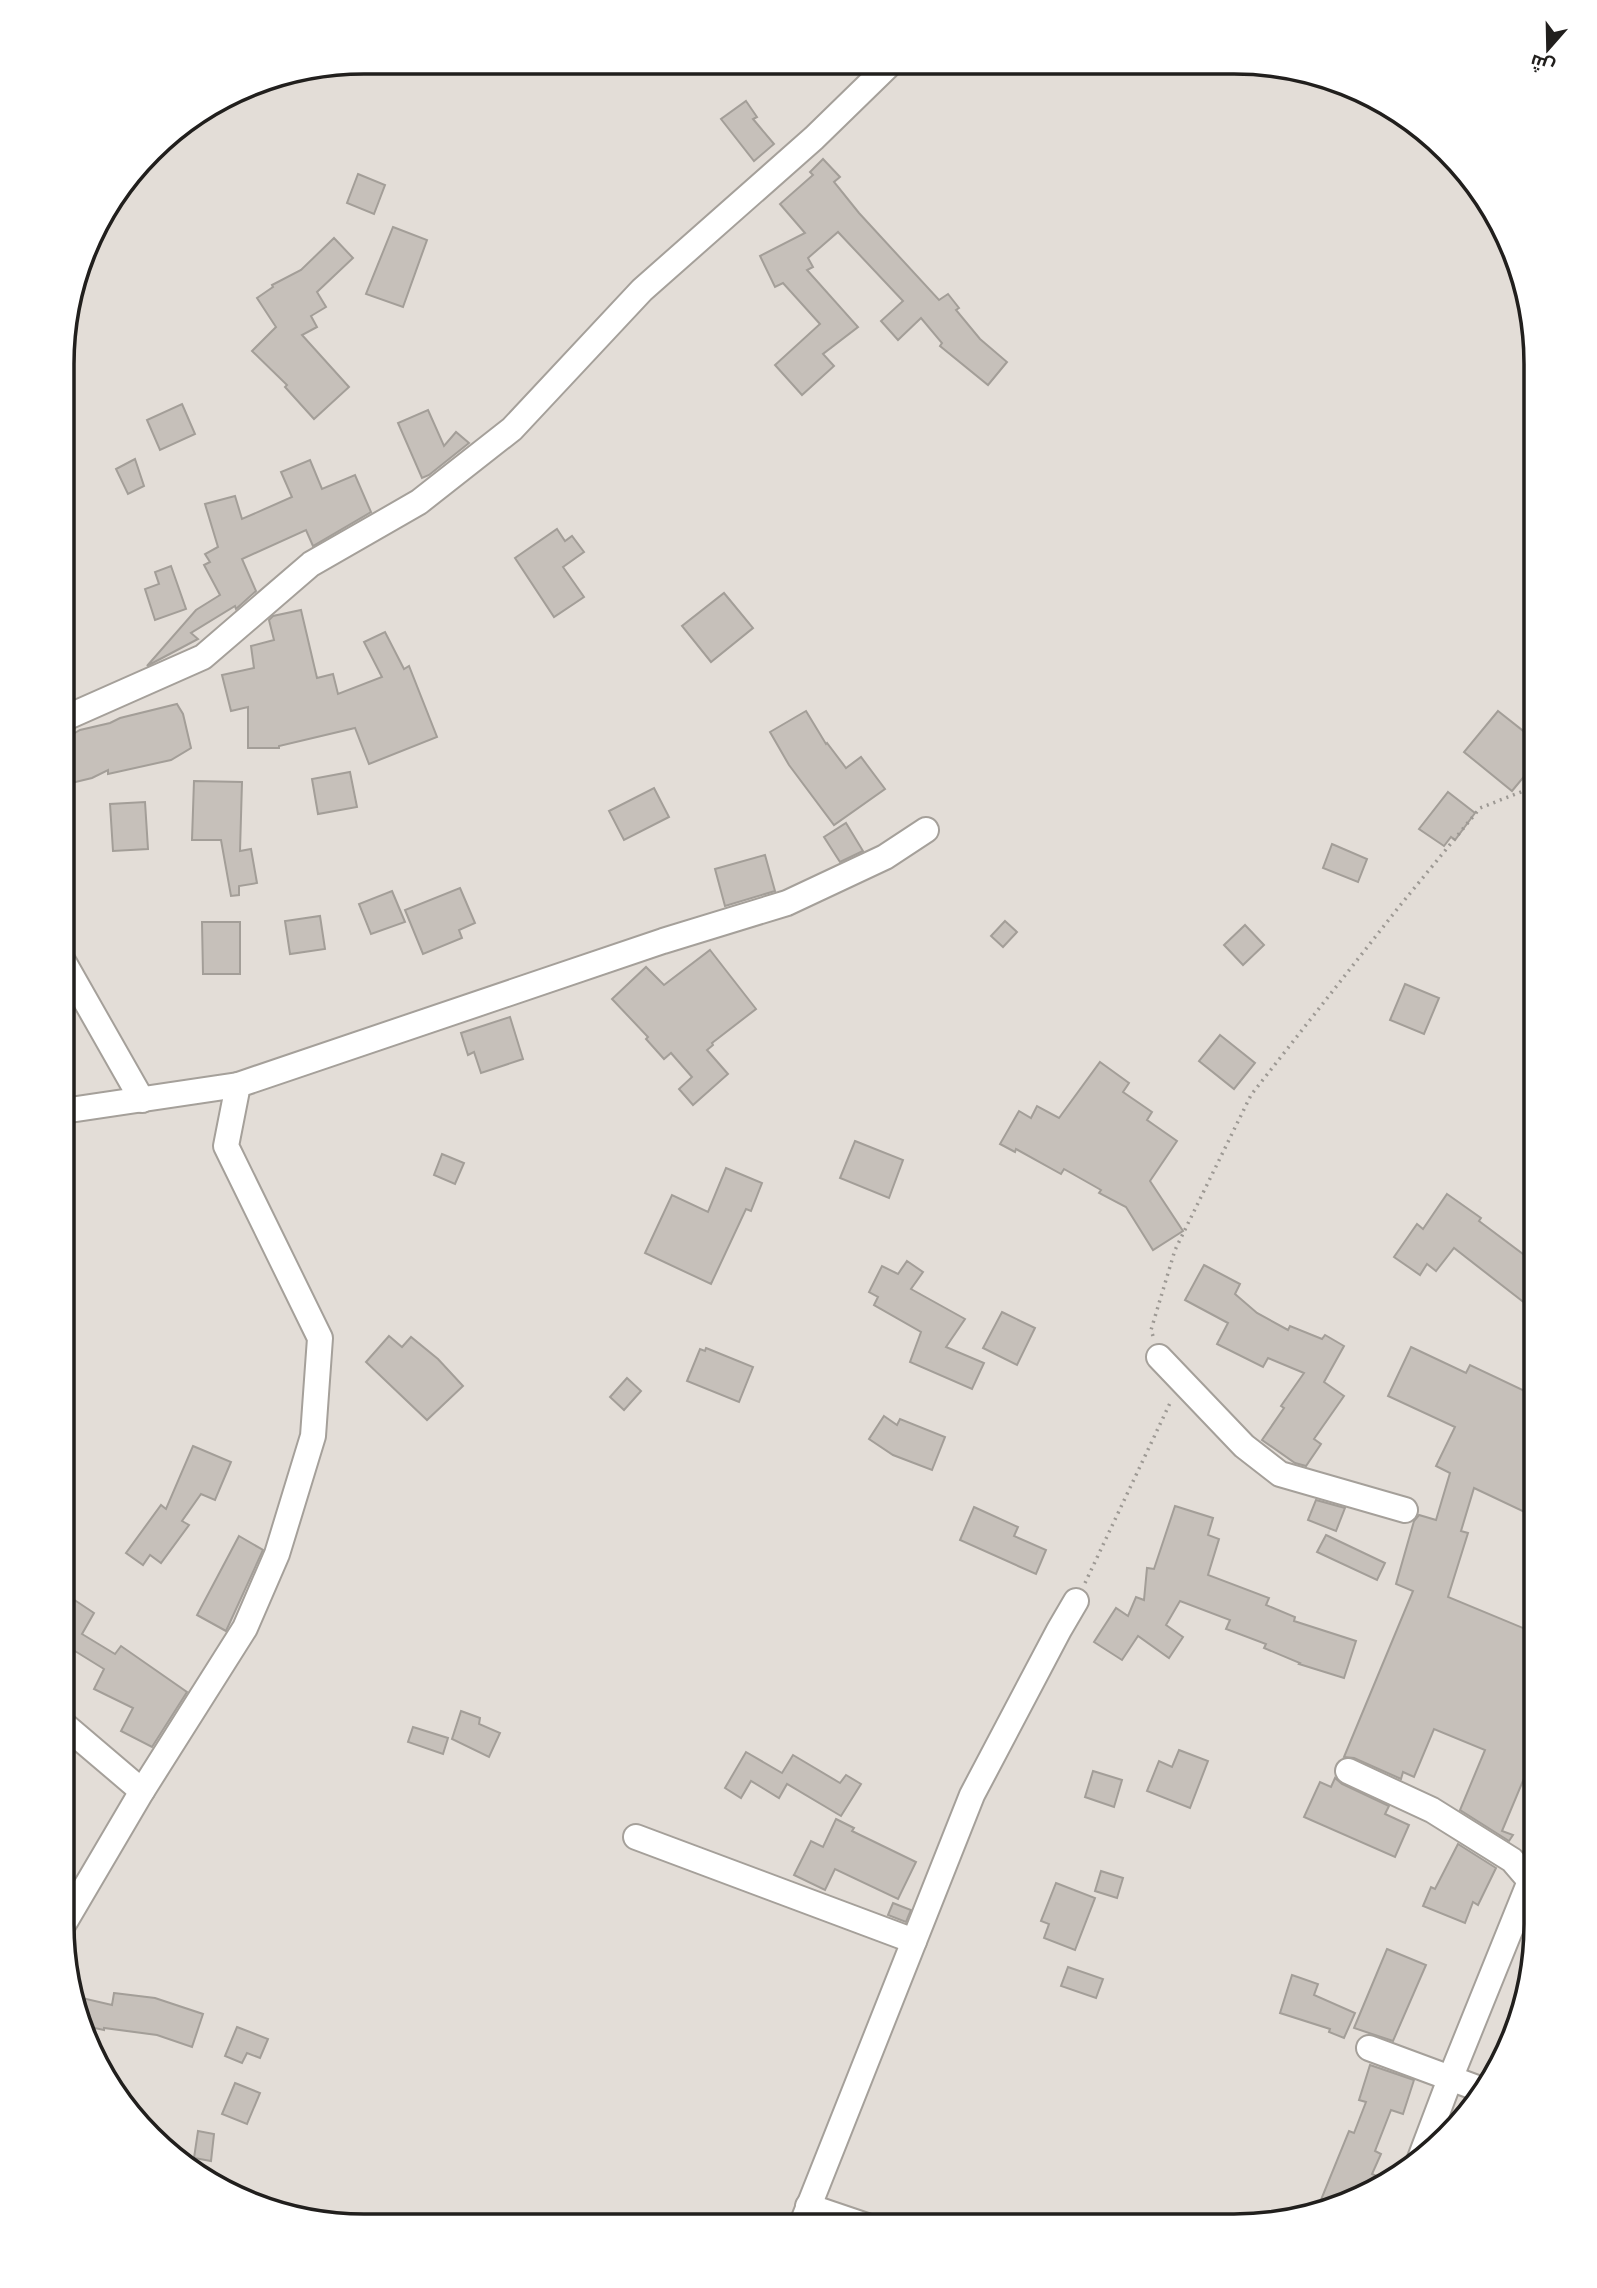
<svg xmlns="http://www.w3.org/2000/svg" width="1597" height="2288" viewBox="0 0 1597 2288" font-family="Commissioner,Cairo,sans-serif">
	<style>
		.building { fill: #c6c0ba; stroke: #a39e98; stroke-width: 2 }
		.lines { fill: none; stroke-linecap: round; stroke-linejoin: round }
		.minor-casing { stroke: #a5a09a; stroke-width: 28 }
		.path { stroke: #9d9994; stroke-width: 3.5; stroke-dasharray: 2 5; stroke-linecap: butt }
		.minor { stroke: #fff; stroke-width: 24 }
		.rim { fill: none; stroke: #211f1d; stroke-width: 3.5 }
	</style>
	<rect width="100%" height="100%" fill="#e3ddd7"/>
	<!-- building -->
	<g class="building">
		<path d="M746 101 757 117 753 119 774 144 754 161 721 119Z"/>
		<path d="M823 159 840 177 834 182 859 213 939 300 948 294 959 308 956 310 980 339 1007 362 988 385 940 346 942 343 921 318 898 340 881 321 903 301 838 232 808 258 813 267 807 270 858 327 823 354 834 366 802 395 775 365 820 324 783 283 775 287 760 256 805 233 780 204 813 175 810 172Z"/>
		<path d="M358 174 385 185 374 214 347 203Z"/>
		<path d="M393 227 427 240 403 307 366 294Z"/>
		<path d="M334 238 353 258 317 292 326 307 311 316 317 327 302 335 349 387 314 419 285 387 287 385 252 351 276 327 257 298 273 287 272 285 301 270Z"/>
		<path d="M182 404 195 434 160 450 147 420Z"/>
		<path d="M428 410 444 446 456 432 469 443 429 475 422 478 398 423Z"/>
		<path d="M135 459 144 486 128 494 116 469Z"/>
		<path d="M310 460 322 489 355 475 371 512 313 546 306 530 242 559 256 591 236 609 235 606 191 633 198 639 147 666 196 610 220 595 204 565 210 562 205 554 218 547 205 504 235 496 242 519 292 497 281 472Z"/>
		<path d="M557 529 565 541 572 536 584 552 563 567 584 597 554 617 515 558Z"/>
		<path d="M171 566 186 609 155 620 145 589 159 584 155 572Z"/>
		<path d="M724 593 753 628 711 662 682 626Z"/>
		<path d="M301 610 317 678 333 674 338 694 382 677 364 642 385 632 404 669 409 666 437 737 369 764 355 728 279 746V748H248V707L231 711 222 675 254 668 251 646 274 640 269 620 273 616Z"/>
		<path d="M177 704 183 714 191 748 171 760 108 774V770L92 778 63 785V740L80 730 110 723 120 718Z"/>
		<path d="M806 711 826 744 827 743 846 768 861 757 885 789 834 825 789 765 770 732Z"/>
		<path d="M1498 711 1536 741V762L1512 791 1464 752Z"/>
		<path d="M350 772 357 807 318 814 312 779Z"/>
		<path d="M194 781 242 782 240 851 251 849 257 883 239 886V895L231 896 221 840H192Z"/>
		<path d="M654 788 669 817 624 840 609 811Z"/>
		<path d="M1448 792 1475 813 1455 840 1451 837 1444 846 1419 829Z"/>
		<path d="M145 802 148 849 113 851 110 804Z"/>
		<path d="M846 823 863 851 840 862 824 837Z"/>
		<path d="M1332 844 1367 859 1358 882 1323 868Z"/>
		<path d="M765 855 775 891 725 906 715 869Z"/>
		<path d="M460 888 475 923 459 930 462 938 423 954 405 910Z"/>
		<path d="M392 891 405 922 371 934 359 904Z"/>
		<path d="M320 916 325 949 290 954 285 921Z"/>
		<path d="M1005 921 1017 932 1003 947 991 936Z"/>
		<path d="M202 922H240V974H203Z"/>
		<path d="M1245 925 1264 945 1243 965 1224 945Z"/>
		<path d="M710 950 756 1009 712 1043 713 1045 707 1050 728 1074 693 1105 679 1089 692 1077 671 1053 664 1059 646 1039 648 1037 612 999 646 967 664 985Z"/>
		<path d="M1405 984 1439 998 1424 1034 1390 1020Z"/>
		<path d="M510 1017 523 1059 481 1073 474 1052 468 1055 461 1033Z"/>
		<path d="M1220 1035 1255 1063 1234 1089 1199 1061Z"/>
		<path d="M1100 1062 1129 1083 1123 1092 1152 1112 1147 1120 1177 1141 1150 1181 1183 1231 1153 1250 1126 1207 1099 1193 1101 1190 1064 1169 1061 1174 1016 1149 1015 1152 1000 1144 1019 1111 1031 1118 1037 1106 1059 1118Z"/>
		<path d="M855 1141 903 1160 889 1198 840 1178Z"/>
		<path d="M442 1154 464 1163 455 1184 434 1175Z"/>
		<path d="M726 1168 762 1183 751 1211 746 1209 711 1284 645 1253 672 1195 708 1212Z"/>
		<path d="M1447 1194 1481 1218 1479 1221 1535 1263V1311L1454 1248 1436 1271 1427 1264 1420 1275 1394 1257 1417 1224 1423 1229Z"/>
		<path d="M907 1261 923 1272 911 1289 965 1319 946 1347 984 1363 972 1389 910 1362 921 1332 874 1305 878 1297 869 1292 882 1266 898 1274Z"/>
		<path d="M1204 1265 1240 1284 1235 1294 1257 1313 1288 1330 1290 1326 1322 1339 1325 1335 1344 1346 1324 1382 1344 1396 1314 1439 1321 1444 1306 1466 1295 1463 1262 1440 1284 1408 1281 1406 1304 1373 1268 1358 1263 1367 1217 1344 1228 1323 1185 1300Z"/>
		<path d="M1002 1312 1035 1328 1017 1365 983 1348Z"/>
		<path d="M389 1336 402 1347 411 1337 438 1359 463 1386 427 1420 366 1362Z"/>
		<path d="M1411 1347 1466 1373 1470 1365 1535 1396V1517L1474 1488 1461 1531 1468 1533 1448 1597 1535 1633V1752L1502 1831 1513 1835 1509 1841 1460 1810 1485 1750 1434 1729 1414 1777 1403 1772 1401 1779 1354 1758 1344 1757 1413 1591 1396 1584 1414 1521 1419 1515 1436 1520 1450 1473 1436 1466 1455 1427 1388 1396Z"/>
		<path d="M706 1348 753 1367 739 1402 687 1381 700 1349 705 1351Z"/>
		<path d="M627 1378 641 1391 624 1410 610 1397Z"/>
		<path d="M884 1416 897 1425 900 1419 945 1437 932 1470 893 1455 869 1439Z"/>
		<path d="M193 1446 231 1462 215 1500 201 1494 182 1521 189 1525 161 1563 150 1555 143 1565 126 1553 161 1505 166 1509Z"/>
		<path d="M1316 1500 1345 1508 1336 1531 1308 1520Z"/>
		<path d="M1175 1506 1213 1518 1208 1535 1219 1539 1208 1575 1269 1598 1266 1605 1295 1617 1294 1621 1356 1641 1344 1678 1299 1664 1300 1663 1264 1648 1266 1644 1226 1629 1230 1620 1180 1601 1166 1625 1183 1637 1169 1658 1138 1636 1122 1660 1094 1642 1116 1608 1128 1616 1136 1597 1144 1600 1147 1568 1154 1569Z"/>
		<path d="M974 1507 1018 1527 1014 1536 1046 1550 1036 1574 960 1540Z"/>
		<path d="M1326 1535 1385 1563 1377 1580 1317 1552Z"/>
		<path d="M239 1536 263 1550 226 1631 197 1615Z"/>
		<path d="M70 1597 94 1613 82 1634 115 1654 121 1646 187 1692 152 1747 121 1731 133 1708 94 1689 104 1669 62 1643V1610Z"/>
		<path d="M461 1711 480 1718 479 1724 500 1733 489 1757 452 1739Z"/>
		<path d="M413 1727 448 1738 443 1754 408 1742Z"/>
		<path d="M1179 1750 1208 1761 1190 1808 1147 1791 1159 1761 1172 1767Z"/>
		<path d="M746 1752 782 1773 793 1755 840 1783 846 1775 861 1784 841 1816 787 1784 779 1798 751 1781 741 1798 725 1788Z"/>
		<path d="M1093 1771 1122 1780 1114 1807 1085 1797Z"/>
		<path d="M1335 1778 1342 1784 1389 1806 1385 1814 1409 1825 1395 1857 1304 1817 1320 1782 1331 1787Z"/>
		<path d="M836 1819 854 1828 852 1831 916 1862 898 1899 835 1869 825 1890 794 1875 811 1841 823 1847Z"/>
		<path d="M1458 1844 1496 1868 1478 1905 1473 1902 1465 1923 1423 1906 1431 1887 1435 1889Z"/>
		<path d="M1101 1871 1123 1878 1117 1898 1095 1891Z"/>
		<path d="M1056 1883 1095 1898 1075 1950 1044 1938 1049 1924 1041 1921Z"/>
		<path d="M893 1903 911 1910 906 1922 888 1915Z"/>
		<path d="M1387 1949 1426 1965 1393 2041 1354 2028Z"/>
		<path d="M1068 1967 1103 1979 1096 1998 1061 1986Z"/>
		<path d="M1292 1975 1318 1984 1314 1995 1355 2013 1344 2038 1329 2032 1330 2029 1280 2013Z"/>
		<path d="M114 1993 155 1998 203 2014 192 2047 157 2035 104 2028V2030L85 2026 78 1997 112 2005Z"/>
		<path d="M237 2027 268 2039 260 2058 247 2053 242 2063 225 2056Z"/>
		<path d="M1370 2065 1414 2080 1403 2114 1391 2110 1375 2151 1381 2154 1372 2174 1379 2177 1374 2191 1366 2196 1318 2207 1349 2131 1354 2133 1366 2102 1359 2100Z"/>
		<path d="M235 2083 260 2093 247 2124 222 2114Z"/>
		<path d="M198 2131 214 2134 211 2161 194 2158Z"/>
	</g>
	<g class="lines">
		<!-- minor casing -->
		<g class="minor-casing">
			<g id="minor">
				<path d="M63 719 203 657 311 564 419 502 512 429 642 290 814 138 891 63"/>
				<path d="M63 961 142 1100"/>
				<path d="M63 1111 238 1085"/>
				<path d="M1159 1357 1244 1446 1280 1474 1405 1510"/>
				<path d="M62 1723 142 1791"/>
				<path d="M1348 1771 1432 1810 1512 1860 1530 1881"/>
				<path d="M636 1837 914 1941"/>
				<path d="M62 1927 142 1791 245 1628 277 1554 313 1436 320 1338 226 1146 238 1085 663 941 787 903 885 857 926 830"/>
				<path d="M1369 2048 1485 2091"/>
				<path d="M1419 2161 1450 2079 1530 1881 1535 1882"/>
				<path d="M808 2206 867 2226"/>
				<path d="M801 2226 972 1795 1059 1630 1076 1601"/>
			</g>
		</g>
		<!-- path -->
		<g class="path">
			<path d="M1153 1336 1151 1330 1175 1250 1251 1095 1398 908 1480 808 1536 786"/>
			<path d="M1085 1583 1171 1401"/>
		</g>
		<!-- minor -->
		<use href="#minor" class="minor"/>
	</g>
	<!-- crop -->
	<path d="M0 0H1597V2288H0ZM364 74H1234A290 290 0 0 1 1524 364V1924A290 290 0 0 1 1234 2214H364A290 290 0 0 1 74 1924V364A290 290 0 0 1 364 74Z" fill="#fff" fill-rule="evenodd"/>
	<path class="rim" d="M364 74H1234A290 290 0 0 1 1524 364V1924A290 290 0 0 1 1234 2214H364A290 290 0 0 1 74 1924V364A290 290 0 0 1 364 74Z"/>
	<!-- north arrow -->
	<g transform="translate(1548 49) rotate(200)" stroke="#ffffff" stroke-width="5" paint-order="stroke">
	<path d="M0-5L12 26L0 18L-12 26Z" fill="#211f1d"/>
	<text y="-10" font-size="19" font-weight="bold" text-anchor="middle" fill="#211f1d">ش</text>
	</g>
</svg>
